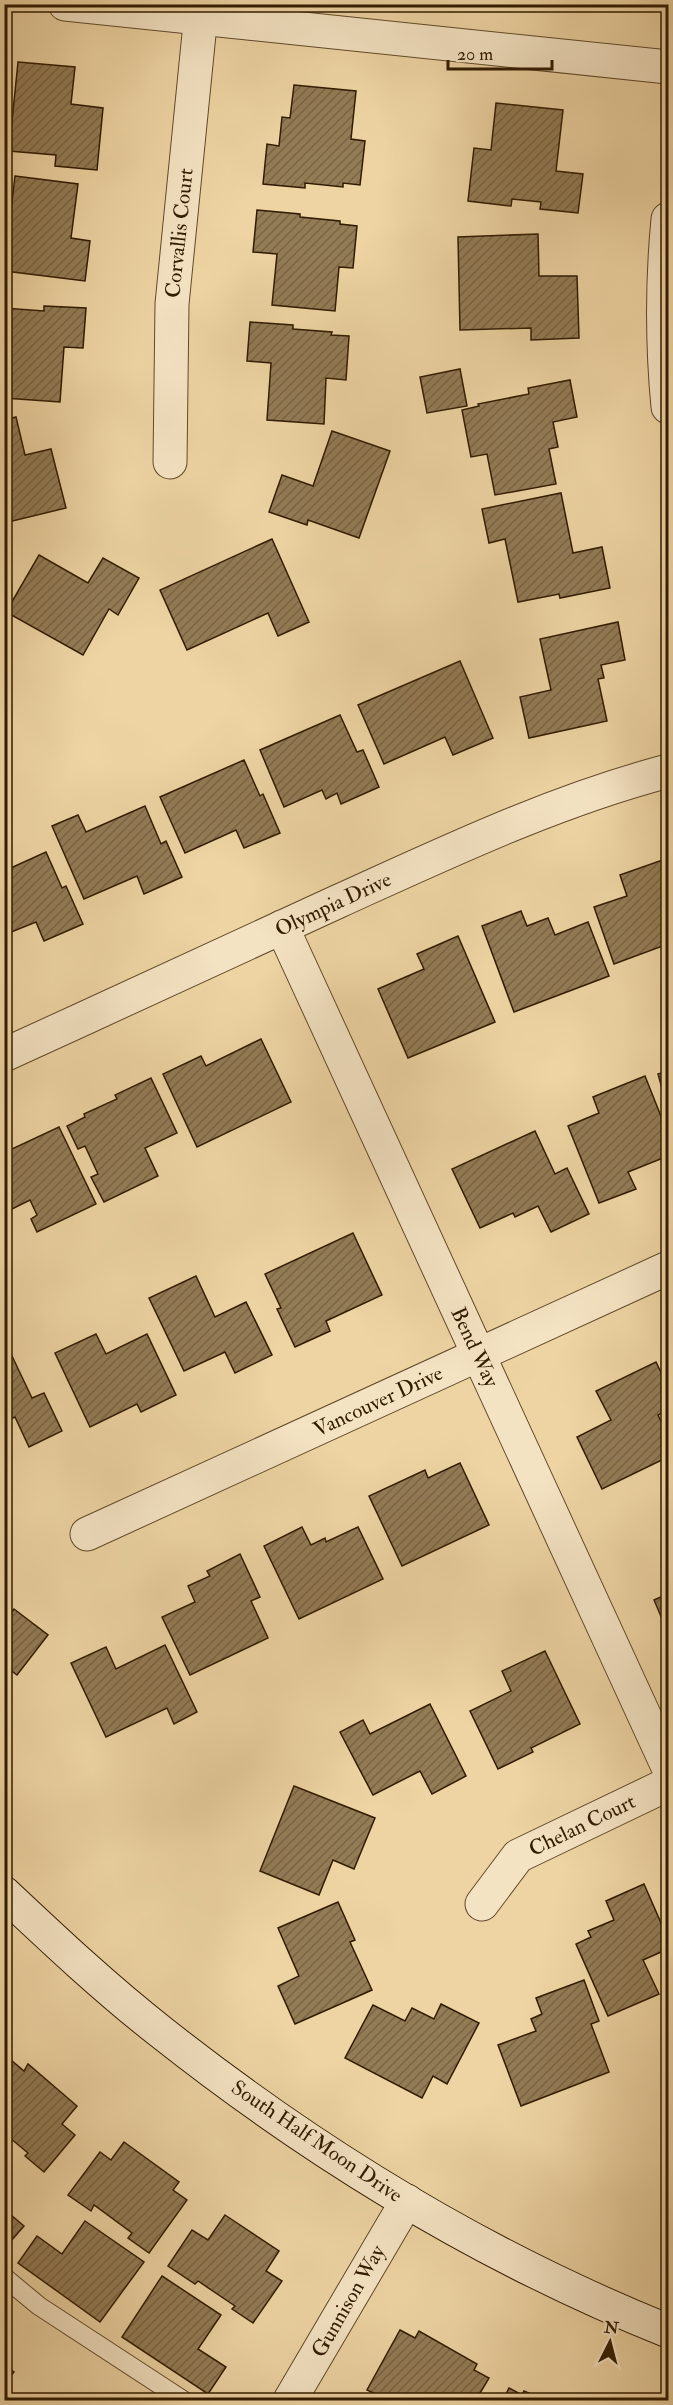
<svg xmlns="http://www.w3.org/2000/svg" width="673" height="2405" viewBox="0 0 673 2405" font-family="'IM FELL Double Pica',serif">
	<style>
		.building { fill: url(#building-hatch); stroke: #311b00; stroke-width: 1.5 }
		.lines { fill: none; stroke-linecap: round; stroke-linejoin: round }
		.lane-casing { stroke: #604929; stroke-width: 20 }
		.street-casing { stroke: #604929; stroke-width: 35 }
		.secondary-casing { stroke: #311b00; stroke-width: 35 }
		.lane { stroke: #f4e3c3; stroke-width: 18 }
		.street { stroke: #f4e3c3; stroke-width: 33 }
		.secondary { stroke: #f4e3c3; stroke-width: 33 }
		.labels { text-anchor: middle; stroke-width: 4.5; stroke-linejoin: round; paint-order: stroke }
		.street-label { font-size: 21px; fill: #311b00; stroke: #f4e3c3 }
	</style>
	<defs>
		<pattern id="building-hatch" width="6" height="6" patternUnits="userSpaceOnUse" patternTransform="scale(1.5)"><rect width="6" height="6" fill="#937b55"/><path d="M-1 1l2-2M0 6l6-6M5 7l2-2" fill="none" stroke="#796444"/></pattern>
	</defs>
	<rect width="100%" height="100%" fill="#eed4a3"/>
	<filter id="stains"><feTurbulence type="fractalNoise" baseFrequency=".00333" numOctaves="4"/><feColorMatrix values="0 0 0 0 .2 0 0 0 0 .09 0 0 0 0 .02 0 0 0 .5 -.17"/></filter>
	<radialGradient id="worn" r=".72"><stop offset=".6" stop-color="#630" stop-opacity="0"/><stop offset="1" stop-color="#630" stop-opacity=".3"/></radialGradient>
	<!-- building -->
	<g class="building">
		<path d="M18 62 75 67 71 104 103 108 97 170 55 166 56 155 9 151Z"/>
		<path d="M294 85 356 91 351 139 365 141 360 185 343 183V187L305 183V188L263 184 267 144 279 146 282 117 290 118Z"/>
		<path d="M496 103 563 110 556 171 583 174 578 213 540 209 541 202 512 199 511 206 468 201 474 148 491 150Z"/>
		<path d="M15 176 78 184 71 238 90 241 85 281 5 271 4 219H10Z"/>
		<path d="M257 210 300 214V217L340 221V224L357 226 353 268 339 267 335 311 272 305 277 254 253 252Z"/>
		<path d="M538 234 539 276H577L579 338 531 340V328L460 330 458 237Z"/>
		<path d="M44 306 86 308 83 348 64 347 60 402 4 398V308L44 311Z"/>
		<path d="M250 322 293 325V329L332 332 331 335 349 336 346 380 326 378 324 424 267 420 271 363 247 361Z"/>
		<path d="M460 369 467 406 427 413 420 377Z"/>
		<path d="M570 380 577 417 553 422 558 447 549 449 556 484 495 495 487 454 471 457 462 410 479 406 478 404 529 394 528 388Z"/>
		<path d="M16 417 25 455 51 449 66 508 4 523V420Z"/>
		<path d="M332 431 390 451 359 538 308 520 307 525 269 512 282 475 313 486Z"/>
		<path d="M561 493 573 553 602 547 610 588 560 598 559 594 518 602 505 539 489 543 482 509Z"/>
		<path d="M272 539 309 622 278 636 268 613 187 650 160 590Z"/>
		<path d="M39 555 88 583 103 558 139 578 118 615 109 609 83 655 6 612Z"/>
		<path d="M618 622 625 660 601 665 604 678 598 679 607 721 529 738 520 697 551 690 540 639Z"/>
		<path d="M460 661 493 738 453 755 445 737 384 764 358 705Z"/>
		<path d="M340 715 357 752 363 750 379 787 341 804 337 793 326 799 322 790 284 807 260 750Z"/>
		<path d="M244 760 260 796 263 794 280 833 244 848 236 830 185 853 160 797Z"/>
		<path d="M145 806 161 844 166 841 182 877 144 894 137 876 84 899 52 826 78 815 86 832Z"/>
		<path d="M46 852 62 888 66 886 83 924 44 941 36 922 4 935V871Z"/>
		<path d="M668 858V944L614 964 594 907 627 896 620 875Z"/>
		<path d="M521 911 527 926 548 918 555 935 588 922 609 976 514 1012 482 926Z"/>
		<path d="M458 936 495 1022 408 1058 378 989 424 969 417 954Z"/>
		<path d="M261 1039 291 1102 197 1147 163 1074 201 1056 206 1066Z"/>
		<path d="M668 1071V1110L658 1074Z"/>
		<path d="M645 1076 668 1134V1156L628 1172 636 1189 599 1203 568 1126 599 1113 593 1097Z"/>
		<path d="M151 1078 177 1133 145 1148 158 1176 104 1202 91 1177 98 1174 85 1146 78 1149 67 1126 85 1117 84 1114 117 1099 115 1095Z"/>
		<path d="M59 1127 96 1204 37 1232 31 1219 37 1215 30 1200 4 1213V1146L8 1144 10 1150Z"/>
		<path d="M535 1131 555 1174 567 1168 589 1214 551 1232 538 1206 515 1217 513 1213 480 1228 452 1169Z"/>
		<path d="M353 1233 382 1295 326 1321 330 1331 295 1347 277 1309 281 1308 265 1274Z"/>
		<path d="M196 1276 215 1317 246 1302 272 1355 235 1373 225 1352 184 1371 149 1298Z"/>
		<path d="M96 1334 106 1354 147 1334 176 1395 141 1412 137 1404 90 1427 55 1353Z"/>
		<path d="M12 1356 32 1398 44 1393 62 1431 29 1447 15 1417 4 1422V1360Z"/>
		<path d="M656 1362 668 1387V1410L658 1415 668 1435V1457L602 1489 577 1437 611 1420 596 1391Z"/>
		<path d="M460 1463 489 1525 402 1566 369 1496 425 1470 428 1478Z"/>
		<path d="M302 1527 311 1545 325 1538 326 1542 358 1527 383 1579 299 1619 264 1546Z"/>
		<path d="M240 1554 260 1597 251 1601 268 1638 190 1675 162 1617 195 1602 188 1586 210 1576 207 1571Z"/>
		<path d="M668 1594V1633L654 1600Z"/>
		<path d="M14 1609 48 1635 17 1675 9 1669 4 1675V1622Z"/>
		<path d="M165 1645 197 1712 174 1724 167 1708 106 1737 71 1663 106 1647 116 1669Z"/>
		<path d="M545 1651 580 1724 531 1748 533 1752 498 1769 470 1711 511 1691 502 1671Z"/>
		<path d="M430 1704 466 1776 432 1794 420 1771 373 1795 340 1732 363 1720 370 1734Z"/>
		<path d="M294 1786 375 1818 354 1869 333 1860 319 1895 260 1871Z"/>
		<path d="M644 1884 668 1939V1949L643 1960 659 1994 608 2016 576 1944 591 1937 588 1931 614 1920 606 1901Z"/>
		<path d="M338 1902 355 1940 350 1942 372 1990 295 2024 278 1986 299 1976 278 1928Z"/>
		<path d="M584 1980 599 2021 591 2024 609 2072 521 2106 498 2045 536 2031 531 2019 542 2014 536 1998Z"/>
		<path d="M441 2004 479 2023 447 2084 433 2076 422 2098 345 2058 373 2005 405 2021 412 2008 434 2019Z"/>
		<path d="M11 2060 24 2071 28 2064 77 2106 62 2124 75 2135 44 2172 25 2156 28 2153 4 2133V2068Z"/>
		<path d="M124 2142 179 2182 173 2190 187 2200 149 2253 128 2238 132 2233 94 2205 91 2211 68 2195 100 2152 111 2160Z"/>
		<path d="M4 2209 24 2226 4 2249Z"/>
		<path d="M225 2215 279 2251 266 2271 282 2281 253 2323 232 2309 235 2306 198 2281 195 2284 168 2266 192 2230 208 2240Z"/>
		<path d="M85 2221 144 2262 100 2322 18 2263 37 2236 62 2254Z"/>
		<path d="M162 2276 221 2315 198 2349 226 2367 208 2394 122 2337Z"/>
		<path d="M400 2330 415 2338 419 2331 477 2364 474 2370 489 2378 476 2400H387L367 2390Z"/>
		<path d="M4 2365 14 2372 4 2385Z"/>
		<path d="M509 2388 522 2395 524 2391 545 2400H503Z"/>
	</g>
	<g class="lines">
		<!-- lane casing -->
		<g class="lane-casing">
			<path id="lane" d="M4 2277 39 2306 183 2400"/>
		</g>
		<!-- street casing -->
		<g class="street-casing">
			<g id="street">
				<path d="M65 4 668 67"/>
				<path d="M668 219C662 282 662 344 668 407"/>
				<path d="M170 462 172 304 202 4"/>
				<path d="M282 927 668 1767"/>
				<path d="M4 1055C116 1004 228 952 339 901 447 852 554 801 668 771"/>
				<path d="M87 1534 668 1268"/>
				<path d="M482 1904 518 1856 668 1784"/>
				<path d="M290 2400 407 2201"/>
			</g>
		</g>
		<!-- secondary casing -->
		<g class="secondary-casing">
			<path id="secondary" d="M4 1893C55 1941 106 1989 161 2032 314 2153 486 2258 668 2331"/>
		</g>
		<!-- lane -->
		<use href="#lane" class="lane"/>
		<!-- street -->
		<use href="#street" class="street"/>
		<!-- secondary -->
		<use href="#secondary" class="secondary"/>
	</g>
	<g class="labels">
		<!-- street labels -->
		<g class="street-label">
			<text transform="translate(179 233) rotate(-84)" y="7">Corvallis Court</text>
			<text transform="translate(333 904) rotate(-25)" y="7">Olympia Drive</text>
			<text transform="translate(475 1347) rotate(65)" y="7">Bend Way</text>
			<text transform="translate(378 1401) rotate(-25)" y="7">Vancouver Drive</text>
			<text transform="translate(582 1825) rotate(-26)" y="7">Chelan Court</text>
			<text transform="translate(317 2141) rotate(34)" y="7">South Half Moon Drive</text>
			<text transform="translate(348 2301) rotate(-60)" y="7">Gunnison Way</text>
		</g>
	</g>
	<!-- margin -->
	<rect width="673" height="2405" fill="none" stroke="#eed4a3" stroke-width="24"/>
	<rect x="6" y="6" width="661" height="2393" fill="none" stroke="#311b00" stroke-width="3"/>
	<rect x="12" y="12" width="649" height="2381" fill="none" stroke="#311b00" stroke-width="1.5"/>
	<!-- north arrow -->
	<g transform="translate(610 2342) rotate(6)" stroke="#f4e3c3" stroke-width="4.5" paint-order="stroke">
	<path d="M0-4.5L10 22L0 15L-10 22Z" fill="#311b00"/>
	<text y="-9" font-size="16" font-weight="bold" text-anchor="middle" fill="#311b00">N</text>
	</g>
	<!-- scale -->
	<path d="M448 60v9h104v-9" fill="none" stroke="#311b00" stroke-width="3"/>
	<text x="457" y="60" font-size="18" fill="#311b00" stroke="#f4e3c3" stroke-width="4.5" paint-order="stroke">20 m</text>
	<rect width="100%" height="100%" filter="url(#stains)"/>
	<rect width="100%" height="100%" fill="url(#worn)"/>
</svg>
